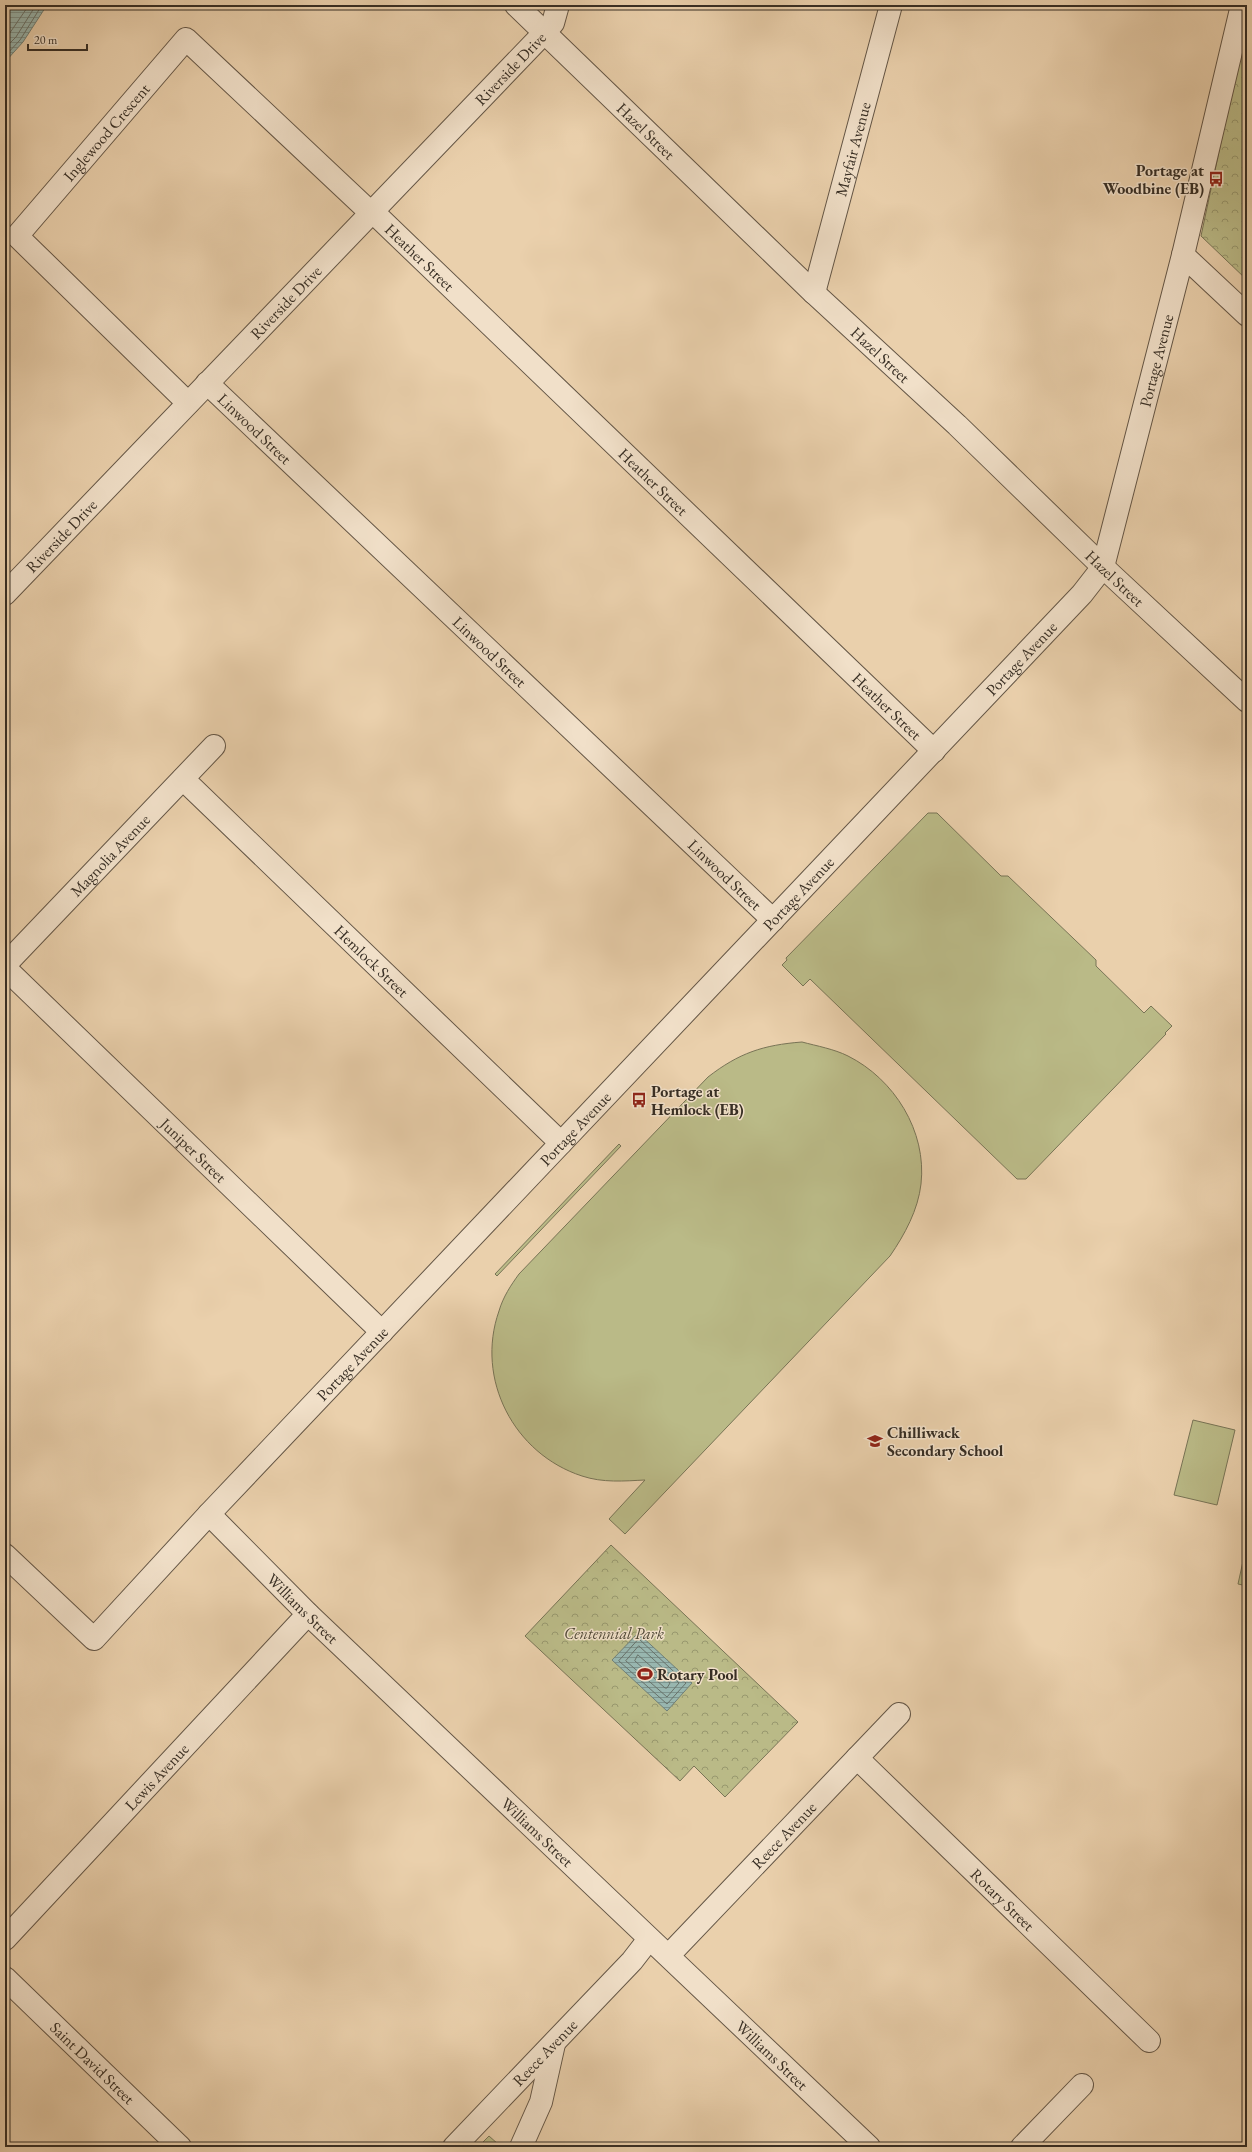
<svg xmlns="http://www.w3.org/2000/svg" width="1252" height="2152" viewBox="0 0 1252 2152" font-family="'EB Garamond',serif">
	<style>
		.grass { fill: #baba87; stroke: #787456 }
		.park { fill: url(#park-crowns); stroke: #787456 }
		.water { fill: url(#water-rules); stroke: #718077 }
		.lines { fill: none; stroke-linecap: round; stroke-linejoin: round }
		.shore { stroke: #68726a; stroke-width: 1 }
		.minor-casing { stroke: #645646; stroke-width: 24 }
		.minor { stroke: #f1e0c9; stroke-width: 22 }
		.labels { text-anchor: middle; stroke-width: 3; stroke-linejoin: round; paint-order: stroke }
		.street-label { font-size: 16px; fill: #372e24; stroke: #f1e0c9 }
		.poi-label { font-size: 16px; font-weight: bold; fill: #372e24; stroke: #f1e0c9; text-anchor: start }
		.park-label { font-size: 16px; font-style: italic; fill: #514a38; stroke: #f1e0c9 }
	</style>
	<defs>
		<pattern id="park-crowns" width="20" height="18" patternUnits="userSpaceOnUse"><rect width="20" height="18" fill="#baba87"/><path d="M2 6a3 3 0 1 1 6 0M12 15a3 3 0 1 1 6 0" fill="none" stroke="#98986e"/></pattern>
		<pattern id="water-rules" width="6" height="5" patternUnits="userSpaceOnUse"><rect width="6" height="5" fill="#98b6af"/><path d="M0 2.5h6" fill="none" stroke="#7d948e"/></pattern>
	</defs>
	<rect width="100%" height="100%" fill="#ead0ac"/>
	<filter id="stains"><feTurbulence type="fractalNoise" baseFrequency=".005" numOctaves="4"/><feColorMatrix values="0 0 0 0 .2 0 0 0 0 .09 0 0 0 0 .02 0 0 0 .5 -.17"/></filter>
	<radialGradient id="worn" r=".72"><stop offset=".6" stop-color="#630" stop-opacity="0"/><stop offset="1" stop-color="#630" stop-opacity=".3"/></radialGradient>
	<!-- grass -->
	<g class="grass">
		<path d="M928 813H937L1001 876H1008L1096 960V966L1144 1013 1151 1006 1172 1026 1165 1033 1166 1034 1026 1179H1017L810 979 803 986 782 965 787 960 786 958Z"/>
		<path d="M802 1042C817 1046 834 1049 848 1056 894 1079 927 1131 921 1184 918 1210 905 1234 890 1256L625 1534 609 1519 645 1480C624 1481 603 1483 582 1476 514 1454 475 1379 499 1311 503 1297 511 1285 519 1274L708 1077C739 1053 763 1045 802 1042Z"/>
		<path d="M619 1144 621 1146 497 1276 495 1274Z"/>
		<path d="M1193 1420 1235 1430 1217 1505 1174 1495Z"/>
		<path d="M1247 1543V1586L1238 1584Z"/>
	</g>
	<!-- park -->
	<g class="park">
		<path d="M1247 20V280L1201 236Z"/>
		<path d="M611 1545 798 1722 725 1797 694 1766 680 1781 525 1636Z"/>
		<path d="M489 2136 498 2144 496 2147H478Z"/>
	</g>
	<!-- water -->
	<g class="water">
		<path d="M5 5H47L23 42 5 62Z"/>
		<path d="M638 1633 692 1683 667 1711 612 1660Z"/>
	</g>
	<g class="lines">
		<!-- shore -->
		<g class="shore">
			<path d="M5 40 29 5"/>
			<path d="M5 48 16 37 36 5"/>
			<path d="M5 56 20 40 42 5"/>
			<path d="M639 1639 686 1683 667 1704 619 1661Z"/>
			<path d="M639 1646 679 1683 667 1697 626 1661Z"/>
			<path d="M638 1655 670 1683 667 1688H665L635 1661Z"/>
		</g>
		<!-- minor casing -->
		<g class="minor-casing">
			<g id="minor">
				<path id="s1" d="M516 5 814 293 957 425 1103 567 1247 701"/>
				<path id="s2" d="M373 212 934 751"/>
				<path d="M1183 255 1247 315"/>
				<path id="s3" d="M814 293 891 5"/>
				<path id="s4" d="M207 383 773 920"/>
				<path id="s5" d="M188 403 17 236 186 39 371 213"/>
				<path id="s6" d="M5 594 544 33 553 23 558 5"/>
				<path id="s7" d="M183 779 561 1143"/>
				<path id="s8" d="M5 965 214 746"/>
				<path id="s9" d="M5 968 382 1332"/>
				<path id="s10" d="M209 1514 308 1614 869 2147"/>
				<path id="s11" d="M5 1555 94 1639 209 1514 1082 594 1103 567 1183 255 1242 5"/>
				<path id="s12" d="M857 1758 1149 2041"/>
				<path id="s13" d="M5 1939 308 1614"/>
				<path id="s14" d="M669 1955 899 1714"/>
				<path id="s15" d="M5 1978 180 2147"/>
				<path id="s16" d="M454 2147 632 1961 649 1939"/>
				<path d="M521 2147 541 2102 554 2044"/>
				<path d="M1022 2147 1082 2085"/>
			</g>
		</g>
		<!-- minor -->
		<use href="#minor" class="minor"/>
	</g>
	<!-- icons -->
	<defs>
		<g id="bus-bare" transform="scale(1.2)"><path d="M-5-6H5V4H4V6H2V4H-2V6H-4V4H-5ZM-3.5-4V0h7V-4ZM-3.5 1.2v1.5H-2V1.2ZM2 1.2v1.5H3.5V1.2Z" fill="#8f2418" stroke="#f1e0c9" stroke-width="2.5" paint-order="stroke"/></g>
		<g id="school-bare" transform="scale(1.2)"><path d="M0-5L7-2L0 1L-7-2ZM-4 1L0 2.5L4 1V4Q0 6-4 4Z" fill="#8f2418" stroke="#f1e0c9" stroke-width="2.5" paint-order="stroke"/></g>
		<g id="stadium-bare" transform="scale(1.2)"><path d="M0-5a6.5 5 0 1 0 0 10a6.5 5 0 1 0 0-10ZM-3.5-1.8h7v3.6h-7Z" fill="#8f2418" stroke="#f1e0c9" stroke-width="2.5" paint-order="stroke"/></g>
	</defs>
	<g fill-rule="evenodd">
		<use href="#bus-bare" x="1216" y="179"/>
		<use href="#bus-bare" x="639" y="1100"/>
		<use href="#school-bare" x="875" y="1441"/>
		<use href="#stadium-bare" x="645" y="1674"/>
	</g>
	<g class="labels">
		<!-- street labels -->
		<g class="street-label">
			<text dy="6" stroke="none"><textPath href="#s6" startOffset="729">Riverside Drive</textPath></text>
			<text dy="6" stroke="none"><textPath href="#s1" startOffset="181">Hazel Street</textPath></text>
			<text dy="6" stroke="none"><textPath href="#s5" startOffset="376">Inglewood Crescent</textPath></text>
			<text dy="6" stroke="none"><textPath href="#s3" startOffset="149">Mayfair Avenue</textPath></text>
			<text dy="6" stroke="none"><textPath href="#s2" startOffset="65">Heather Street</textPath></text>
			<text dy="6" stroke="none"><textPath href="#s6" startOffset="405">Riverside Drive</textPath></text>
			<text dy="6" stroke="none"><textPath href="#s1" startOffset="505">Hazel Street</textPath></text>
			<text dy="6" stroke="none"><textPath href="#s11" startOffset="1808">Portage Avenue</textPath></text>
			<text dy="6" stroke="none"><textPath href="#s4" startOffset="66">Linwood Street</textPath></text>
			<text dy="6" stroke="none"><textPath href="#s2" startOffset="389">Heather Street</textPath></text>
			<text dy="6" stroke="none"><textPath href="#s6" startOffset="81">Riverside Drive</textPath></text>
			<text dy="6" stroke="none"><textPath href="#s1" startOffset="829">Hazel Street</textPath></text>
			<text dy="6" stroke="none"><textPath href="#s4" startOffset="390">Linwood Street</textPath></text>
			<text dy="6" stroke="none"><textPath href="#s11" startOffset="1472">Portage Avenue</textPath></text>
			<text dy="6" stroke="none"><textPath href="#s2" startOffset="713">Heather Street</textPath></text>
			<text dy="6" stroke="none"><textPath href="#s8" startOffset="152">Magnolia Avenue</textPath></text>
			<text dy="6" stroke="none"><textPath href="#s4" startOffset="714">Linwood Street</textPath></text>
			<text dy="6" stroke="none"><textPath href="#s11" startOffset="1148">Portage Avenue</textPath></text>
			<text dy="6" stroke="none"><textPath href="#s7" startOffset="262">Hemlock Street</textPath></text>
			<text dy="6" stroke="none"><textPath href="#s11" startOffset="824">Portage Avenue</textPath></text>
			<text dy="6" stroke="none"><textPath href="#s9" startOffset="262">Juniper Street</textPath></text>
			<text dy="6" stroke="none"><textPath href="#s11" startOffset="500">Portage Avenue</textPath></text>
			<text dy="6" stroke="none"><textPath href="#s10" startOffset="133">Williams Street</textPath></text>
			<text dy="6" stroke="none"><textPath href="#s13" startOffset="222">Lewis Avenue</textPath></text>
			<text dy="6" stroke="none"><textPath href="#s10" startOffset="457">Williams Street</textPath></text>
			<text dy="6" stroke="none"><textPath href="#s14" startOffset="166">Reece Avenue</textPath></text>
			<text dy="6" stroke="none"><textPath href="#s12" startOffset="203">Rotary Street</textPath></text>
			<text dy="6" stroke="none"><textPath href="#s16" startOffset="131">Reece Avenue</textPath></text>
			<text dy="6" stroke="none"><textPath href="#s10" startOffset="781">Williams Street</textPath></text>
			<text dy="6" stroke="none"><textPath href="#s15" startOffset="122">Saint David Street</textPath></text>
		</g>
		<!-- poi labels -->
		<g class="poi-label">
			<text x="1204" y="176" text-anchor="end">Portage at<tspan x="1204" dy="18">Woodbine (EB)</tspan></text>
			<text x="651" y="1097">Portage at<tspan x="651" dy="18">Hemlock (EB)</tspan></text>
			<text x="887" y="1438">Chilliwack<tspan x="887" dy="18">Secondary School</tspan></text>
			<text x="657" y="1680">Rotary Pool</text>
		</g>
		<!-- park labels -->
		<g class="park-label">
			<text x="614" y="1639">Centennial Park</text>
		</g>
	</g>
	<!-- margin -->
	<rect width="1252" height="2152" fill="none" stroke="#ead0ac" stroke-width="20"/>
	<rect x="6" y="6" width="1240" height="2140" fill="none" stroke="#372e24" stroke-width="2"/>
	<rect x="10" y="10" width="1232" height="2132" fill="none" stroke="#372e24"/>
	<!-- scale -->
	<path d="M28 44v6h59v-6" fill="none" stroke="#372e24" stroke-width="2"/>
	<text x="34" y="44" font-size="12" fill="#372e24" stroke="#f1e0c9" stroke-width="3" paint-order="stroke">20 m</text>
	<rect width="100%" height="100%" filter="url(#stains)"/>
	<rect width="100%" height="100%" fill="url(#worn)"/>
</svg>
